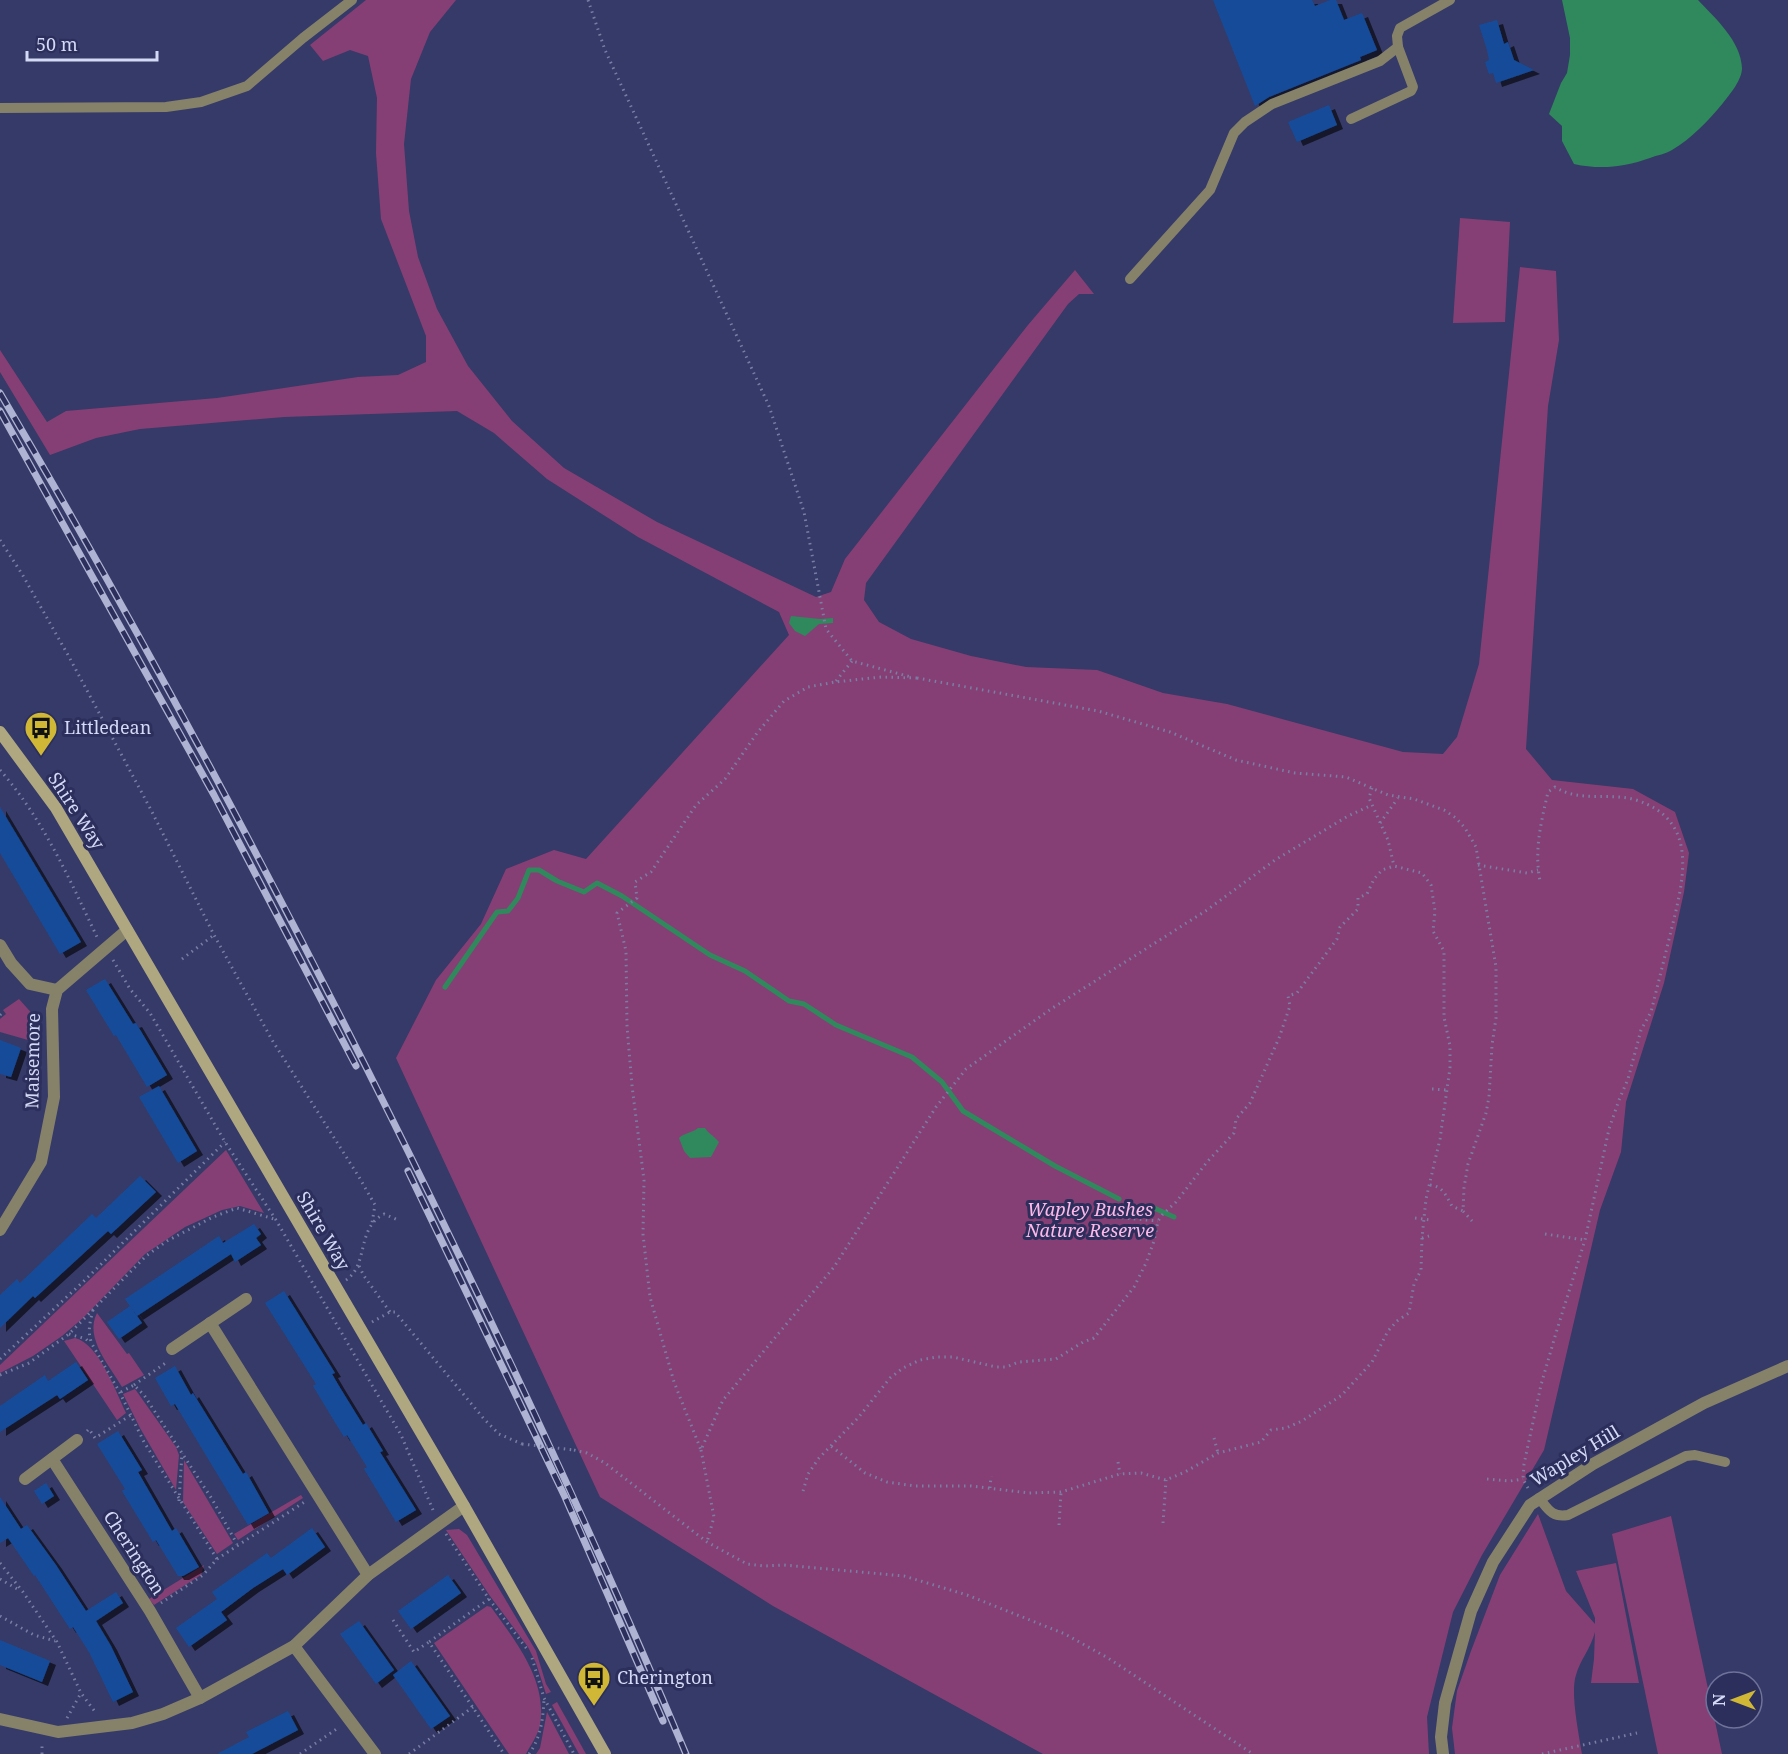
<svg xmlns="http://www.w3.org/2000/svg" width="1788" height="1754" viewBox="0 0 1788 1754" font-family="'Noto Serif',serif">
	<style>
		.green { fill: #863f74 }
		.water { fill: #2f895c }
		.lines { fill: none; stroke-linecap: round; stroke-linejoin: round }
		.stream { stroke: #2f895c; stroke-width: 5 }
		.building { fill: #154c99; filter: url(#shadow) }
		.path { stroke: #797ea4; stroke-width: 3; stroke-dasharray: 1.5 4.5; stroke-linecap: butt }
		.lane { stroke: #86826a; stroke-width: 10 }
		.street { stroke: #86826a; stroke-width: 12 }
		.secondary { stroke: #aea780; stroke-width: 12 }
		.rail-casing { stroke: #aeb3d3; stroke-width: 7 }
		.rail { stroke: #2c2f5c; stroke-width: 4.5; stroke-dasharray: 14; stroke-linecap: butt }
		.path-bridge { stroke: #797ea4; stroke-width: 3; stroke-dasharray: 1.5 4.5; stroke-linecap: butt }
		.labels { text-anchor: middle; stroke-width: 6; stroke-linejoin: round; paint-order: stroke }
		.poi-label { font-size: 18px; fill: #d4d9f5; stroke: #2c2f5c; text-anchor: start }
		.street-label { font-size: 18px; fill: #d4d9f5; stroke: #2c2f5c }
		.park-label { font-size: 18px; font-style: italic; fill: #feb9e9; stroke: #2c2f5c }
	</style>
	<defs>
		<filter id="shadow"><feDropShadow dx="6" dy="4" stdDeviation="0" flood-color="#0009"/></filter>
	</defs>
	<rect width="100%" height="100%" fill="#363a68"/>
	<!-- green -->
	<g class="green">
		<path d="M366 0H456L430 32 411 79 404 144 409 211 418 257 437 309 468 366 512 421 564 468 657 522 816 597 831 592 845 559 1028 325 1075 270 1094 294H1079L1068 304 866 583 864 600 879 622 911 639 971 656 1026 667 1097 670 1163 693 1227 704 1403 752 1443 754 1457 737 1479 664 1520 267 1556 271 1559 340 1548 406 1526 749 1552 780 1633 789 1675 812 1689 853 1684 892 1664 983 1626 1102 1621 1152 1600 1210 1544 1450 1482 1555 1453 1612 1427 1717 1429 1754H1043L773 1606 600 1497 396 1058 436 980 481 924 506 869 554 850 586 859 789 635 779 612 638 537 547 479 494 433 457 411 284 417 140 429 96 438 50 455 0 372V350L47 422 66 411 217 398 358 377 398 375 426 362V336L381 219 376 153 377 98 368 56 350 50 323 61 310 45Z"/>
		<path d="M1460 218 1510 222 1505 322 1453 323Z"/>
		<path d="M19 999 35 1017 38 1040H28L0 1032V1019L6 1014 3 1010Z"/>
		<path d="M226 1150 264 1213 240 1206 222 1210 185 1227 145 1254 83 1318 62 1336 33 1356 0 1373V1365Z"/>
		<path d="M97 1313 127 1354 129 1353 144 1375 122 1387C110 1366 84 1338 97 1313Z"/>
		<path d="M75 1338C99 1344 116 1392 126 1413L117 1420 64 1341Z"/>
		<path d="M135 1389 176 1447 179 1455 176 1490 140 1428 123 1394Z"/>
		<path d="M184 1460 233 1543 217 1554 183 1502Z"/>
		<path d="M301 1495 303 1498 238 1540 234 1534Z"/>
		<path d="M1538 1514 1566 1591 1595 1624V1618L1576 1571 1616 1563 1639 1683H1591L1594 1659 1595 1632C1591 1648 1580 1660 1576 1675 1570 1693 1579 1734 1582 1754H1455L1452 1728 1457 1691 1471 1651 1500 1575Z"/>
		<path d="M1671 1516 1722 1754H1658L1612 1534Z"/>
		<path d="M459 1529 467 1535 536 1651 546 1684 551 1692 546 1694 536 1663 528 1647 490 1596 446 1530Z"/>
		<path d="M204 1565 201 1575 154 1605 149 1599Z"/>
		<path d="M487 1606 491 1607C516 1642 550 1683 539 1729 536 1738 530 1746 526 1754H509L434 1643Z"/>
		<path d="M557 1702 586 1754H579L552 1705Z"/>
		<path d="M547 1712 569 1754H536L540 1748Z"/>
	</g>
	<!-- water -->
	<g class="water">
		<path d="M1562 0H1698C1715 18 1741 41 1742 68 1742 80 1730 94 1723 103 1709 120 1691 139 1672 150 1666 154 1657 155 1650 158 1624 167 1601 170 1574 164L1562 141V126L1549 114 1561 83 1567 73 1570 55V38Z"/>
		<path d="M791 616 820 619 833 618V623L819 624 805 636 795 631 789 623Z"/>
		<path d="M698 1128H705C709 1134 714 1136 719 1142L711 1157 690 1158 684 1151 679 1138C684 1133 692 1133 698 1128Z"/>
	</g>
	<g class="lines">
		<!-- stream -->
		<g class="stream">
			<path d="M445 987 497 912 508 911 518 898 529 870H539L557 881 584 892 597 883 622 896 710 955 745 971 789 1001 804 1004 836 1025 912 1057 942 1082 963 1111 1055 1166 1119 1199"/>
			<path d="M1154 1208 1174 1217"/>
		</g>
	</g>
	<!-- building -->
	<g class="building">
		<path d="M1213 0H1312L1315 6 1330 0H1336L1344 20 1362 13 1377 50 1360 57 1361 60 1269 97 1255 106Z"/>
		<path d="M1497 20 1504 44 1508 42 1514 60 1534 70 1496 83 1493 73 1489 74 1485 62 1489 60 1487 50 1479 25Z"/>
		<path d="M1329 105 1337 125 1297 142 1288 122Z"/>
		<path d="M0 807 81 942 60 954 0 853Z"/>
		<path d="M105 979 133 1024 136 1023 167 1075 147 1087 116 1035 114 1036 86 990Z"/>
		<path d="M0 1040 21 1048 11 1077 0 1074Z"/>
		<path d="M159 1086 197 1151 178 1163 139 1097Z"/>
		<path d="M140 1176 156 1192 111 1234 108 1231 35 1298 33 1296 0 1328V1295L17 1279 20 1283 92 1214 96 1218Z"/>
		<path d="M254 1224 261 1234 256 1238 261 1245 235 1262 231 1254 137 1316 125 1299 219 1236 223 1243Z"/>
		<path d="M284 1291 335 1373 332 1374 339 1386 363 1425 366 1423 383 1451 380 1452 416 1510 396 1522 364 1469 367 1467 347 1435 344 1437 336 1424 313 1386 316 1384 265 1303Z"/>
		<path d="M130 1306 142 1323 119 1339 107 1322Z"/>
		<path d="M76 1362 88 1380 60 1399 57 1395 0 1432V1406L45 1375 48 1381Z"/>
		<path d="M175 1366 191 1395 193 1393 243 1474 246 1472 269 1513 248 1525 175 1404 171 1406 155 1378Z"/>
		<path d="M118 1431 142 1470 138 1472 172 1531 176 1528 199 1567 183 1576H178L156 1540 153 1542 122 1491 125 1489 97 1444Z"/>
		<path d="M46 1483 54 1496 42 1504 34 1491Z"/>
		<path d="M0 1497 21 1529 27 1525 56 1565 86 1611 116 1592 123 1603 96 1621 111 1646 133 1692 113 1702 89 1652 73 1627 70 1629 35 1575 34 1576 8 1538 0 1543Z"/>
		<path d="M312 1528 325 1547 287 1575 283 1569 253 1588 221 1612 227 1620 189 1647 176 1628 217 1599 212 1592 267 1553 271 1558Z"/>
		<path d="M448 1575 461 1593 411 1629 398 1611Z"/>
		<path d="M359 1621 394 1670 376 1684 340 1634Z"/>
		<path d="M0 1640 50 1661 42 1682 0 1665Z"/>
		<path d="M411 1661 450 1716 431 1729 393 1675Z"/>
		<path d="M288 1711 298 1730 252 1754H217L249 1737 246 1732Z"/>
	</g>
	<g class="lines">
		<!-- path -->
		<g class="path">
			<path d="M588 0 605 50 769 406 804 512 826 629 852 661 911 677"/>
			<path d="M0 540 22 574 68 655 150 808 214 935 272 1040 359 1177 375 1205 372 1223"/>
			<path d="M917 678 881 677 835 682 808 687 784 701 757 733 725 779 696 805 651 872 635 882 637 898 617 913 626 951 627 1026 632 1086 644 1180 643 1234 650 1297 674 1382 701 1450 723 1400 834 1267 936 1107 966 1069 1051 1009 1207 910 1275 860 1348 816 1372 805"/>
			<path d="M917 678 1098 711 1170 732 1236 760 1295 773 1346 777 1388 795 1414 799 1444 810 1456 818 1465 828 1476 847 1496 967V1018L1492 1045 1489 1097 1486 1113 1468 1164 1464 1188 1463 1211 1472 1221"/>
			<path d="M836 681 852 661"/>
			<path d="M0 770C43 819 69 878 97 937"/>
			<path d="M1372 788 1369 798 1388 840 1394 866"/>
			<path d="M1380 823 1398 798"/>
			<path d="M1478 865 1527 873 1538 870"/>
			<path d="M182 959 214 935"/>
			<path d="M113 960 130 989 150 1013 225 1142 276 1220 401 1435 433 1510"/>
			<path d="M0 1015 3 1012"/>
			<path d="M1432 1089 1447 1090"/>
			<path d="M1430 1185C1443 1186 1446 1196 1452 1206L1463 1211"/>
			<path d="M1092 1215 1158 1221"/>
			<path d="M1415 1218 1430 1220"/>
			<path d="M1545 1234 1585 1240"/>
			<path d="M1422 1238 1429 1236"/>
			<path d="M359 1266 364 1276 390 1312"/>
			<path d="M346 1280C369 1265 356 1228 384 1214L398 1220"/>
			<path d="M93 1310C90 1322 87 1332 92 1344L120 1393 144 1442 217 1559 203 1575 161 1603"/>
			<path d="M372 1322 390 1312H395L484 1419 499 1434 522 1444"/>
			<path d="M69 1334 86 1339 90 1343"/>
			<path d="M0 1359 85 1280 225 1142"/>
			<path d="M0 1375 29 1363 69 1334 146 1256 167 1241 213 1217 237 1208 274 1219"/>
			<path d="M134 1385 167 1362"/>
			<path d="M121 1392 134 1385 144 1395 212 1499 237 1544"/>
			<path d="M87 1431 89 1429 95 1438 131 1415"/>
			<path d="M1214 1438 1218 1453"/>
			<path d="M574 1450 587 1453 605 1463 707 1542 747 1564 764 1566 784 1565 904 1576 967 1595 1065 1634 1108 1658 1253 1754"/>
			<path d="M701 1450 714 1517 707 1542"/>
			<path d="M1118 1462 1120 1474"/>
			<path d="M1487 1479 1510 1481 1523 1479"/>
			<path d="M990 1488 991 1476"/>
			<path d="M1528 1488 1523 1479 1524 1464 1541 1385 1556 1333 1585 1240 1609 1129 1619 1100 1628 1079 1641 1030 1651 1012C1658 984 1665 956 1672 927 1684 878 1699 820 1636 800 1609 792 1580 803 1555 787L1548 792C1541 823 1534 850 1540 881"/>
			<path d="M803 1491 808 1474 819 1458 858 1418 890 1378 903 1368 920 1360 937 1357H953L996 1367H1006L1019 1362 1056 1359 1083 1342 1094 1338 1134 1287 1146 1263 1154 1241 1158 1221 1162 1215 1176 1202 1207 1162 1234 1133 1236 1119 1250 1103 1279 1038 1290 1006 1288 996 1297 993 1337 939 1340 927 1358 909V898L1367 894 1374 879 1382 870 1394 866 1422 873 1431 885 1435 911 1433 931 1444 951V1017L1450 1046V1068L1440 1139 1426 1199 1422 1238 1421 1270 1414 1284 1409 1313 1397 1321 1388 1331 1372 1362 1342 1395 1302 1421 1286 1428 1271 1430 1261 1442 1218 1453 1185 1472 1166 1480 1141 1473 1120 1474 1061 1492 1029 1493 971 1486H915L887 1482 865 1473 831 1446"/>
			<path d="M179 1501 182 1453"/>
			<path d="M1163 1523 1166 1480"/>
			<path d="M1059 1525 1061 1492"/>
			<path d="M446 1534 489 1599 527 1649"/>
			<path d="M217 1559 306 1501"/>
			<path d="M0 1563 23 1592 57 1642 81 1693 96 1713"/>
			<path d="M0 1579 19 1590"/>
			<path d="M489 1599 429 1642 504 1754"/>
			<path d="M0 1616 34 1635 55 1641"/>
			<path d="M393 1620 414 1652 429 1642"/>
			<path d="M532 1658 544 1698 574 1754"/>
			<path d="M67 1718 81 1693"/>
			<path d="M42 1754V1744"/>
			<path d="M300 1754 338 1728"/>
			<path d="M409 1754 473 1707"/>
			<path d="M529 1754C541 1737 543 1719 544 1699"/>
			<path d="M1542 1754 1637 1733"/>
		</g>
		<!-- lane -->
		<g class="lane">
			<path d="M0 108 166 107 201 102 247 86 303 38 352 0"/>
			<path d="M1351 119 1411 91 1413 87 1398 47"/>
			<path d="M1130 279 1210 190 1234 133 1245 122 1272 104 1380 61 1398 47 1397 36 1400 28 1450 0"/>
			<path d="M1539 1498C1548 1509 1552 1518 1568 1515L1686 1456 1695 1455 1725 1462"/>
		</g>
		<!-- street -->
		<g class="street">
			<path d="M0 945 11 963 30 984 57 990"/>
			<path d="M0 1230 41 1162 54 1097 52 1009 57 990 127 930"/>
			<path d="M210 1323 368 1575"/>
			<path d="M172 1349 246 1299"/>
			<path d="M52 1459 150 1611 200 1698"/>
			<path d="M25 1479 77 1440"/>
			<path d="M294 1646 375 1754"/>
			<path d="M0 1719 58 1732 132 1723 163 1714 200 1698 294 1646 368 1575 464 1506"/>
			<path d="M1443 1754 1441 1737 1445 1703 1471 1611 1493 1562 1530 1505 1593 1464 1704 1403 1788 1366"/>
		</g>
		<!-- secondary -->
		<path class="secondary" d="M0 732 56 808 464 1506 605 1754"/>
		<!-- rail casing -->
		<g class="rail-casing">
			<g id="rail">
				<path d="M0 393C140 631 270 874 393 1121 497 1330 596 1540 686 1754"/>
				<path d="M0 411 214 795 356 1066"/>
				<path d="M408 1171 565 1497 663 1721"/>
			</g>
		</g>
		<!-- rail -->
		<use href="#rail" class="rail"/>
		<!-- path-bridge -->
		<path class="path-bridge" d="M522 1444 574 1450"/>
	</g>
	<!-- icons -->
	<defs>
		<g id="bus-pin" transform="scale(1.725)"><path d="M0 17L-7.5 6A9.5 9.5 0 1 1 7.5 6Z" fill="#d0b836" stroke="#2c2f5c"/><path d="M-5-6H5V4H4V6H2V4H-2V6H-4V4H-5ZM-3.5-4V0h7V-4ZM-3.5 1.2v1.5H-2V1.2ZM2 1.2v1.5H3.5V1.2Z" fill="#111"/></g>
	</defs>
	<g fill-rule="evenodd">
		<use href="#bus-pin" x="41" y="728"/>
		<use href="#bus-pin" x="594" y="1678"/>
	</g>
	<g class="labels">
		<!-- poi labels -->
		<g class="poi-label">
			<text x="64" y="734">Littledean</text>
			<text x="617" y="1684">Cherington</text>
		</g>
		<!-- street labels -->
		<g class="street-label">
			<text transform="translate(76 811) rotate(57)" y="6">Shire Way</text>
			<text transform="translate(33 1061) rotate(-89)" y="6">Maisemore</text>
			<text transform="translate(323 1231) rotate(60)" y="6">Shire Way</text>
			<text transform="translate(1575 1456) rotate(-31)" y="6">Wapley Hill</text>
			<text transform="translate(134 1553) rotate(57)" y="6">Cherington</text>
		</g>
		<!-- park labels -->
		<g class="park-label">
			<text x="1090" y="1216">Wapley Bushes<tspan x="1090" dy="21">Nature Reserve</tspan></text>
		</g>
	</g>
	<!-- north arrow -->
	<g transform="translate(1734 1700) rotate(270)"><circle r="28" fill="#2c2f5c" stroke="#6f7399" stroke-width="1.5"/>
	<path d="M0-4.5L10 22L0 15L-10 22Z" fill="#d0b836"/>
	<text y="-9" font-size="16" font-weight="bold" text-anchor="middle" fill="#d4d9f5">N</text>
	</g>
	<!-- scale -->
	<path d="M27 51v9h130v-9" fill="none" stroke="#d4d9f5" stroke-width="3"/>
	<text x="36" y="51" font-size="18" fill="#d4d9f5" stroke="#2c2f5c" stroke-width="4.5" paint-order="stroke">50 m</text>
</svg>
